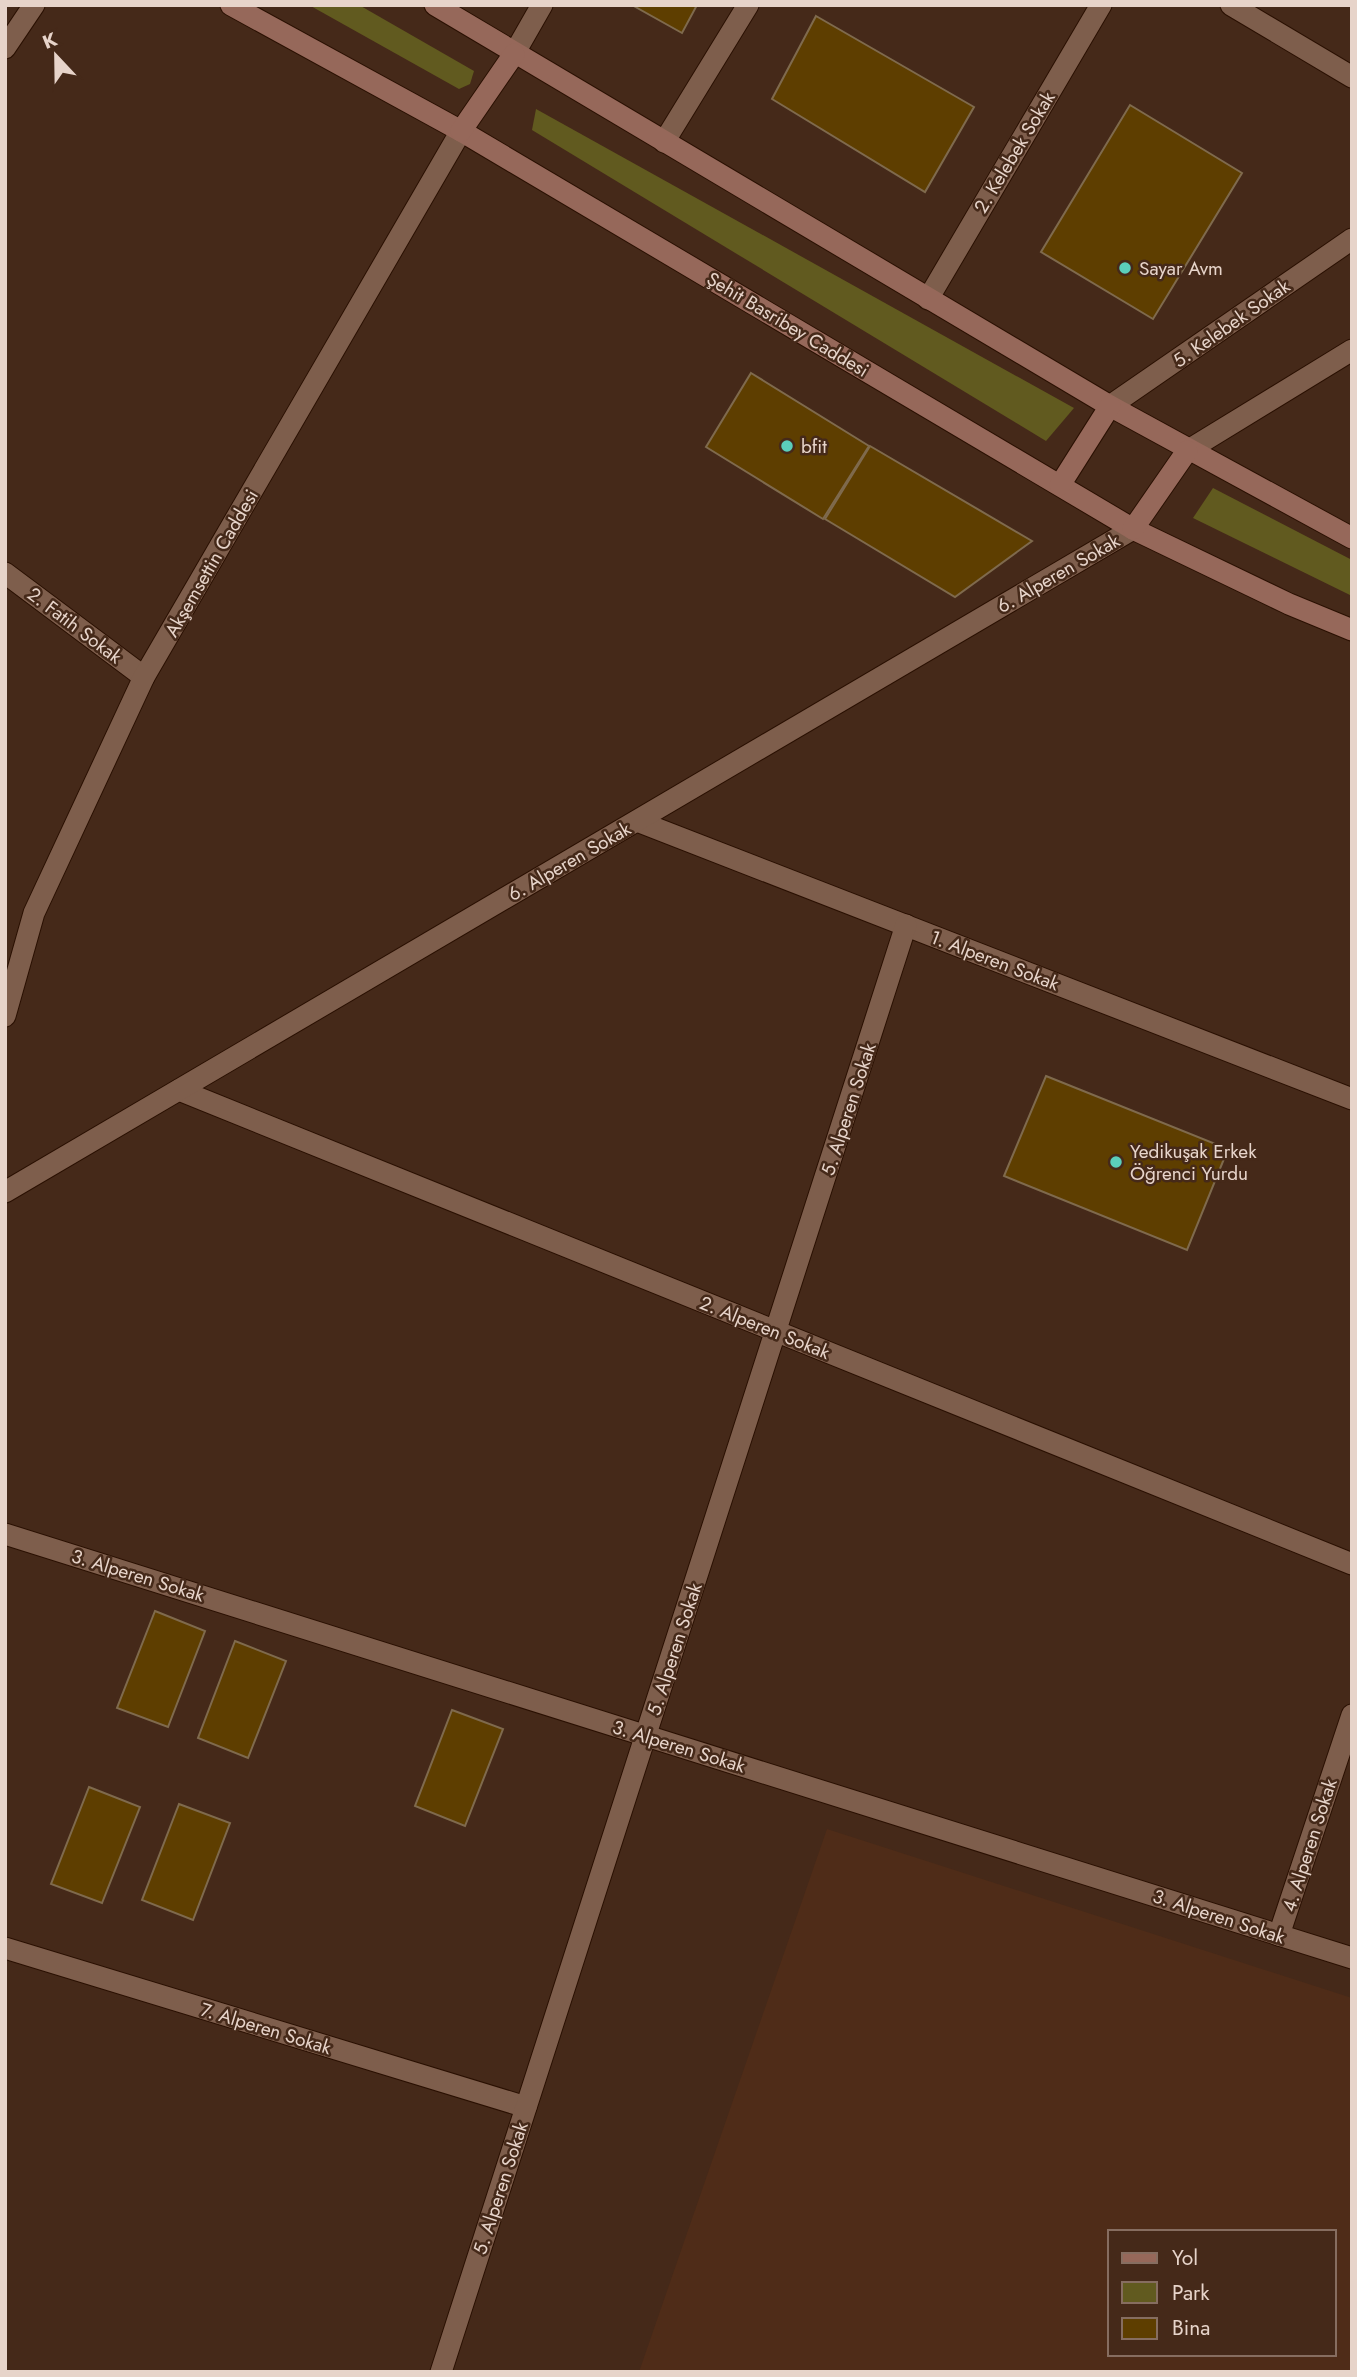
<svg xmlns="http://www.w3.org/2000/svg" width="1357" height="2377" viewBox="0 0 1357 2377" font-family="Jost,sans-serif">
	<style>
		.built { fill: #4f2c18; fill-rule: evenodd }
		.green { fill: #615a1f }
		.building { fill: #5e3e00; stroke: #7f6a4d; stroke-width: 2 }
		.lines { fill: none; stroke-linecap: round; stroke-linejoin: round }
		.street-casing { stroke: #2a1002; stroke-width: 23 }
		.secondary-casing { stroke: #2a1002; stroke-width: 23 }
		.street { stroke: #7e5e4c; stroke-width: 21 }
		.secondary { stroke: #96685a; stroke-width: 21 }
		.poi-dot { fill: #5bcebb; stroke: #452919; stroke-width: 2.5 }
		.labels { text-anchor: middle; stroke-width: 5; stroke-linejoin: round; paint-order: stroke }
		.street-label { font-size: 19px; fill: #e7d4ca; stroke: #452919 }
		.poi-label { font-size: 19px; fill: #e7d4ca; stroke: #452919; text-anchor: start }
	</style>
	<rect width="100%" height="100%" fill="#452919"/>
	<!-- built -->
	<path class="built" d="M827 1829 1352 1998V2372H639ZM1110 2232H1334V2354H1110Z"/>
	<!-- green -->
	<g class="green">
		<path d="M309 5H359L474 71 470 84 459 89Z"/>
		<path d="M536 109 1074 408 1046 441 532 130Z"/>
		<path d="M1213 488 1352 560V596L1193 518Z"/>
	</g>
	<!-- building -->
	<g class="building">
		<path d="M632 5H697L682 33Z"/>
		<path d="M816 16 974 107 925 192 772 99Z"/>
		<path d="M1130 105 1242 173 1153 319 1041 252Z"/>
		<path d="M751 373 869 446 823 519 706 447Z"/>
		<path d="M870 446 1032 541 955 597 825 519Z"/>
		<path d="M1046 1076 1228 1149 1187 1250 1004 1176Z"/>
		<path d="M155 1611 205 1631 168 1727 117 1708Z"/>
		<path d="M235 1641 286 1661 248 1758 198 1738Z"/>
		<path d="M452 1710 503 1729 465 1826 415 1806Z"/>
		<path d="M89 1787 140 1807 102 1903 51 1884Z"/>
		<path d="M179 1804 230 1823 193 1920 142 1900Z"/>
	</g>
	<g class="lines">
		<!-- street casing -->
		<g class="street-casing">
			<g id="street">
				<path d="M1231 5 1352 77"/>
				<path d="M5 48 34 5"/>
				<path d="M514 54 542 5"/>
				<path d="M664 142 748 5"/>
				<path d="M928 299 1101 5"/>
				<path d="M1110 406 1352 239"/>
				<path d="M1187 451 1352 350"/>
				<path d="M5 573 144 677"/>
				<path d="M637 821 1352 1099"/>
				<path d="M5 1016 34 913 144 677 461 131"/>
				<path d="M179 1090 1352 1564"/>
				<path d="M5 1192 1133 529"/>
				<path d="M5 1534 1352 1958"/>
				<path d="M1279 1935 1352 1715"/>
				<path d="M5 1948 526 2107"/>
				<path d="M441 2372 906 925"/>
			</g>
		</g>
		<!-- secondary casing -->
		<g class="secondary-casing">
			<g id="secondary">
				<path d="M231 5 461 131 1133 529 1289 604 1352 630"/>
				<path d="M435 5 1110 406 1352 538"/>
				<path d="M461 131 514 54"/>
				<path d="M1060 485 1110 406"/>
				<path d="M1133 529 1187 451"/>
			</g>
		</g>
		<!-- street -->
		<use href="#street" class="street"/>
		<!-- secondary -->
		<use href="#secondary" class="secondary"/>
	</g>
	<!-- markers -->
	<g class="poi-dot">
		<circle cx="1125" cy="268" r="7"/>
		<circle cx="787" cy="446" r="7"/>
		<circle cx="1116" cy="1162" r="7"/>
	</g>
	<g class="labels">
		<!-- street labels -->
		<g class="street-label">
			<text transform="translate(1014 152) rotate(-59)" y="7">2. Kelebek Sokak</text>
			<text transform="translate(1231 323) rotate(-35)" y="7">5. Kelebek Sokak</text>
			<text transform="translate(788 324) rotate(31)" y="7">Şehit Basribey Caddesi</text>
			<text transform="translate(211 563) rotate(-60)" y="7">Akşemsettin Caddesi</text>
			<text transform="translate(1058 573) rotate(-30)" y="7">6. Alperen Sokak</text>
			<text transform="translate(75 625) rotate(37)" y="7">2. Fatih Sokak</text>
			<text transform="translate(569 861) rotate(-30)" y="7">6. Alperen Sokak</text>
			<text transform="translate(995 960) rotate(21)" y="7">1. Alperen Sokak</text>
			<text transform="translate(848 1109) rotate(-72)" y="7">5. Alperen Sokak</text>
			<text transform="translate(765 1327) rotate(22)" y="7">2. Alperen Sokak</text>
			<text transform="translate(138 1575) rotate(17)" y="7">3. Alperen Sokak</text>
			<text transform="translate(674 1649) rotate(-72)" y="7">5. Alperen Sokak</text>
			<text transform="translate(679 1746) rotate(17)" y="7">3. Alperen Sokak</text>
			<text transform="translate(1309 1845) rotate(-72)" y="7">4. Alperen Sokak</text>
			<text transform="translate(1219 1916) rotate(18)" y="7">3. Alperen Sokak</text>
			<text transform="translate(266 2028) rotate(17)" y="7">7. Alperen Sokak</text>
			<text transform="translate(500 2188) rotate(-72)" y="7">5. Alperen Sokak</text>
		</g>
		<!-- poi labels -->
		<g class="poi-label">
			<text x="1139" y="275">Sayar Avm</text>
			<text x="801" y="453">bfit</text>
			<text x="1130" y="1158">Yedikuşak Erkek<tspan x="1130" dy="22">Öğrenci Yurdu</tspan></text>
		</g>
	</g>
	<!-- border -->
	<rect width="1357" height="2377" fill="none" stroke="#e7d4ca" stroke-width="14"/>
	<!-- legend -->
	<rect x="1108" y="2230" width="228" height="126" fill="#452919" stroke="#866d60" stroke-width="2"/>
	<rect x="1122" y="2253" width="35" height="10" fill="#96685a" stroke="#866d60" stroke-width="2"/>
	<text x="1172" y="2265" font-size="21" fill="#e7d4ca">Yol</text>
	<rect x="1122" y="2282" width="35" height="21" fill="#615a1f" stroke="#866d60" stroke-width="2"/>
	<text x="1172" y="2300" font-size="21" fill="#e7d4ca">Park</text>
	<rect x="1122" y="2318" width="35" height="21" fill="#5e3e00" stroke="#866d60" stroke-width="2"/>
	<text x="1172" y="2335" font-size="21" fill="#e7d4ca">Bina</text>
	<!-- north arrow -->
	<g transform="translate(56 56) rotate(338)" stroke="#452919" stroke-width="5" paint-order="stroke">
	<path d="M0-5L12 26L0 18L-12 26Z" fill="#e7d4ca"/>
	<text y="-10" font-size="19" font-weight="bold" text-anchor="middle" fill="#e7d4ca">K</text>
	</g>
</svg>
